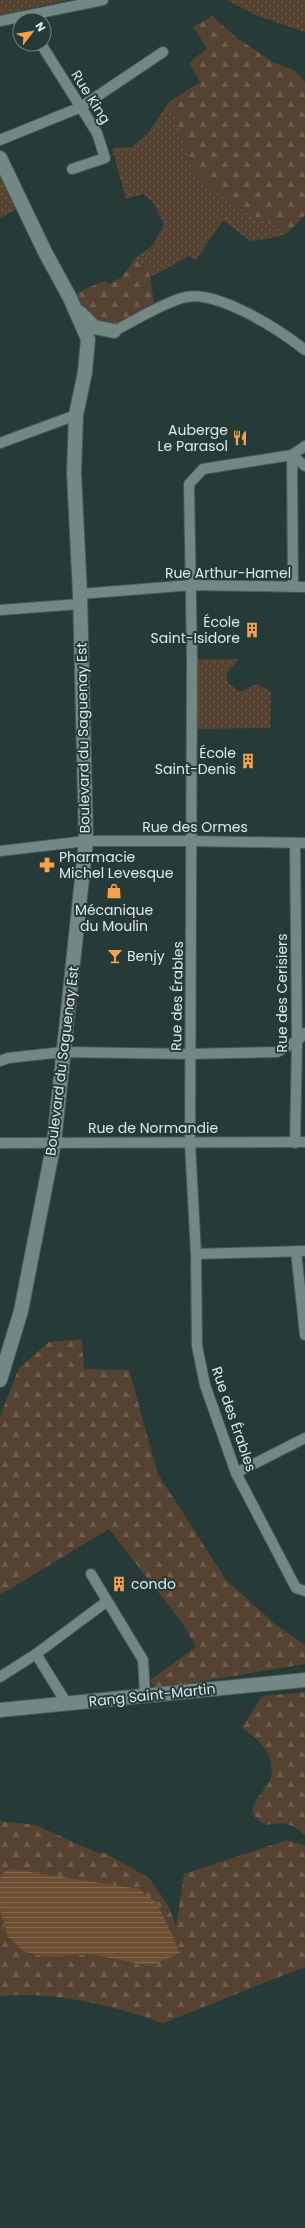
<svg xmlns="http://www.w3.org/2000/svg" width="305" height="2228" viewBox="0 0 305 2228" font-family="Poppins,sans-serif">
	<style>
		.grass { fill: url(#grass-dots) }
		.forest { fill: url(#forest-firs) }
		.water { fill: url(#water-rules) }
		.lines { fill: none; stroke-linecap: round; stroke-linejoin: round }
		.street-casing { stroke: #475956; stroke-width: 12 }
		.secondary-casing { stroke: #475956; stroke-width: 16 }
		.street { stroke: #738885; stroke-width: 10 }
		.secondary { stroke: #738885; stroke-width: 14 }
		.labels { text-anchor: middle; stroke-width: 4; stroke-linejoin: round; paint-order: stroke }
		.street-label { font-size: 14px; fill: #dde9e7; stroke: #263a37 }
		.poi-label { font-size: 14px; fill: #dde9e7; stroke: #263a37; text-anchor: end }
	</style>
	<defs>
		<pattern id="grass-dots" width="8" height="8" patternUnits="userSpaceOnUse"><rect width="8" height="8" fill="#564231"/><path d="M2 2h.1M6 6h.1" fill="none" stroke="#6e5d4f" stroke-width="1.8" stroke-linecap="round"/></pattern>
		<pattern id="forest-firs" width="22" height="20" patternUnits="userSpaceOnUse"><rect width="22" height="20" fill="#564231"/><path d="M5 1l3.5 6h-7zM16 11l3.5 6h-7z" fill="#6e5d4f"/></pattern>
		<pattern id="water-rules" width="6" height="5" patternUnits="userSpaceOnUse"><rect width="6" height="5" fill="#6e4e31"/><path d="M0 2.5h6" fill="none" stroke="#82684f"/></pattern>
	</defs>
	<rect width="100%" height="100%" fill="#263a37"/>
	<!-- grass -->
	<g class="grass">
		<path d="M0 0H68L0 15Z"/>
		<path d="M227 0H305V32L256 15Z"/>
		<path d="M169 102 196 177 234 206 288 233 278 237 250 241 223 220 196 260 189 256 151 277 149 268 136 258 153 245 164 224 153 202 143 194 126 199 112 148 132 147 149 132Z"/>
		<path d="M0 160 23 206 0 218Z"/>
		<path d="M192 659H239L226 674 228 683 240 692 257 684 271 692 270 728 192 729Z"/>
	</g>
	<!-- forest -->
	<g class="forest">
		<path d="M212 16 237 38 273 62 294 70 305 82V215L288 233 234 206 196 177 169 102 200 82 189 63 207 48 193 27Z"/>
		<path d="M136 258 149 268 155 311 114 331 88 339 70 298 87 288 105 281 109 284 122 277Z"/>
		<path d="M82 1339 84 1369 129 1370 158 1474 226 1580 276 1625 305 1645V1664L155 1689 150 1680 196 1647 183 1624 109 1529 0 1595V1416L19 1368 49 1342Z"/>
		<path d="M305 1692V1835C300 1830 294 1826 287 1824 276 1821 267 1830 256 1818 245 1805 266 1791 270 1780 278 1757 259 1739 242 1728L262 1696Z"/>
		<path d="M0 1821 36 1825 98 1853H105L149 1878 168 1905 176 1926 184 1874 287 1840 305 1846V1967L163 2023C110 2005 56 1991 0 1996V1911L8 1937 24 1952 49 1957 90 1954 150 1966 5 1871 0 1877Z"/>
	</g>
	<!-- water -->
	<path class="water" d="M11 1869 139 1889 157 1903 180 1953 150 1966 90 1954 49 1957 24 1952 8 1937 0 1911V1877L5 1871Z"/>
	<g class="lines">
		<!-- street casing -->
		<g class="street-casing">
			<g id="street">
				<path d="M0 21 103 0"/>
				<path d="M41 44 97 133 105 158 72 169"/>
				<path d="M0 140 81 107 163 52"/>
				<path d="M114 331C136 320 159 305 182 298 214 287 280 330 305 350"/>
				<path d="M0 443 76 415"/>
				<path d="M305 466 292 455 203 469 189 484 192 659 190 1143 196 1254 197 1346 205 1385 236 1473 296 1588 305 1591"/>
				<path d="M293 587 292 455 305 446"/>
				<path d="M80 594 192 585 305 587"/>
				<path d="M0 610 80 604"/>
				<path d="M295 843 297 1041 295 1143"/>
				<path d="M0 851 86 841H192L305 843"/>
				<path d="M0 1061 8 1058 63 1052 190 1054 277 1052 297 1041 305 1033"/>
				<path d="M0 1143 305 1142"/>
				<path d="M296 1251 305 1335"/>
				<path d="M196 1254 305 1251"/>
				<path d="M236 1473 305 1438"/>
				<path d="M91 1574 143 1660 145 1694"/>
				<path d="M36 1654 67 1704"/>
				<path d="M0 1677 36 1654 106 1602"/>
			</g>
		</g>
		<!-- secondary casing -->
		<g class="secondary-casing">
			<g id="secondary">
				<path d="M0 158 45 252 70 298 88 339 85 372 76 415 74 473 80 594 86 841 54 1142 21 1311 0 1380"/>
				<path d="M80 313 94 327 114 331"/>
				<path d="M0 1710 305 1680"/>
			</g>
		</g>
		<!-- street -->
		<use href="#street" class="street"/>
		<!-- secondary -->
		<use href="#secondary" class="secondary"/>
	</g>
	<!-- icons -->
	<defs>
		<g id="restaurant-bare" transform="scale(1.2)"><path d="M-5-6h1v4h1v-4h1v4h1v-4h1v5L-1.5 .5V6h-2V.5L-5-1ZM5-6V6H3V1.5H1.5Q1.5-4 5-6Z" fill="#f7a149" stroke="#263a37" stroke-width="2.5" paint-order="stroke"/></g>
		<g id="building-bare" transform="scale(1.2)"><path d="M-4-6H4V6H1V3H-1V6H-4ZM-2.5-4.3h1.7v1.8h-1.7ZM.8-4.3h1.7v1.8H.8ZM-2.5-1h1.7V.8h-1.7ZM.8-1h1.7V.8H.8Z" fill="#f7a149" stroke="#263a37" stroke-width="2.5" paint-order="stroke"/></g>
		<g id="pharmacy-bare" transform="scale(1.2)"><path d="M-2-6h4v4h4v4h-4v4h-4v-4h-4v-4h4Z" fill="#f7a149" stroke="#263a37" stroke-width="2.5" paint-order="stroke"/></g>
		<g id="shop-bare" transform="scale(1.2)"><path d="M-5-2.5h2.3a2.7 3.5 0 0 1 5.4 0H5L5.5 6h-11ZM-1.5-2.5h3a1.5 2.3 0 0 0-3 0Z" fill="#f7a149" stroke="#263a37" stroke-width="2.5" paint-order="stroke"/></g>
		<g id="bar-bare" transform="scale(1.2)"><path d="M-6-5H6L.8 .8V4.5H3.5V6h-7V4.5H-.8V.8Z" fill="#f7a149" stroke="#263a37" stroke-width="2.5" paint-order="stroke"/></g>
	</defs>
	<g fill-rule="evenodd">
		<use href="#restaurant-bare" x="240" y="438"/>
		<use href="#building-bare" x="252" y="630"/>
		<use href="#building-bare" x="248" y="761"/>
		<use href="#pharmacy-bare" x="47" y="865"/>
		<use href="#shop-bare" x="114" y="891"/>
		<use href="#bar-bare" x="115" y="956"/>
		<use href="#building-bare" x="119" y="1584"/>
	</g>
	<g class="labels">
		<!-- street labels -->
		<g class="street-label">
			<text transform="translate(91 97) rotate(58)" y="5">Rue King</text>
			<text x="228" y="578">Rue Arthur-Hamel</text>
			<text transform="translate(83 738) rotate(-91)" y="5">Boulevard du Saguenay Est</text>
			<text x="195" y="832">Rue des Ormes</text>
			<text transform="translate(282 993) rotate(-90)" y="5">Rue des Cerisiers</text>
			<text transform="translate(177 996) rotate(-89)" y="5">Rue des Érables</text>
			<text transform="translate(62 1061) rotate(-83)" y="5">Boulevard du Saguenay Est</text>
			<text x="153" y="1133">Rue de Normandie</text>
			<text transform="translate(234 1419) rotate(71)" y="5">Rue des Érables</text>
			<text transform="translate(152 1695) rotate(-6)" y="5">Rang Saint-Martin</text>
		</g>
		<!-- poi labels -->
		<g class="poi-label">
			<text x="228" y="435">Auberge<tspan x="228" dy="16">Le Parasol</tspan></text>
			<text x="240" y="627">École<tspan x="240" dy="16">Saint-Isidore</tspan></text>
			<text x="236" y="758">École<tspan x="236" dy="16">Saint-Denis</tspan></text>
			<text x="59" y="862" text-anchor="start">Pharmacie<tspan x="59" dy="16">Michel Levesque</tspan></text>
			<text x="114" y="915" text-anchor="middle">Mécanique<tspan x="114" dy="16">du Moulin</tspan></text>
			<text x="127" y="961" text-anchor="start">Benjy</text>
			<text x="131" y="1589" text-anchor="start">condo</text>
		</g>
	</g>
	<!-- north arrow -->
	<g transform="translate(32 32) rotate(59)"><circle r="19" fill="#263a37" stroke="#6f807d"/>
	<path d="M0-3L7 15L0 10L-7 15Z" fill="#f7a149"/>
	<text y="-6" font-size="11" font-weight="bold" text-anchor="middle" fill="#dde9e7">N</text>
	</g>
</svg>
